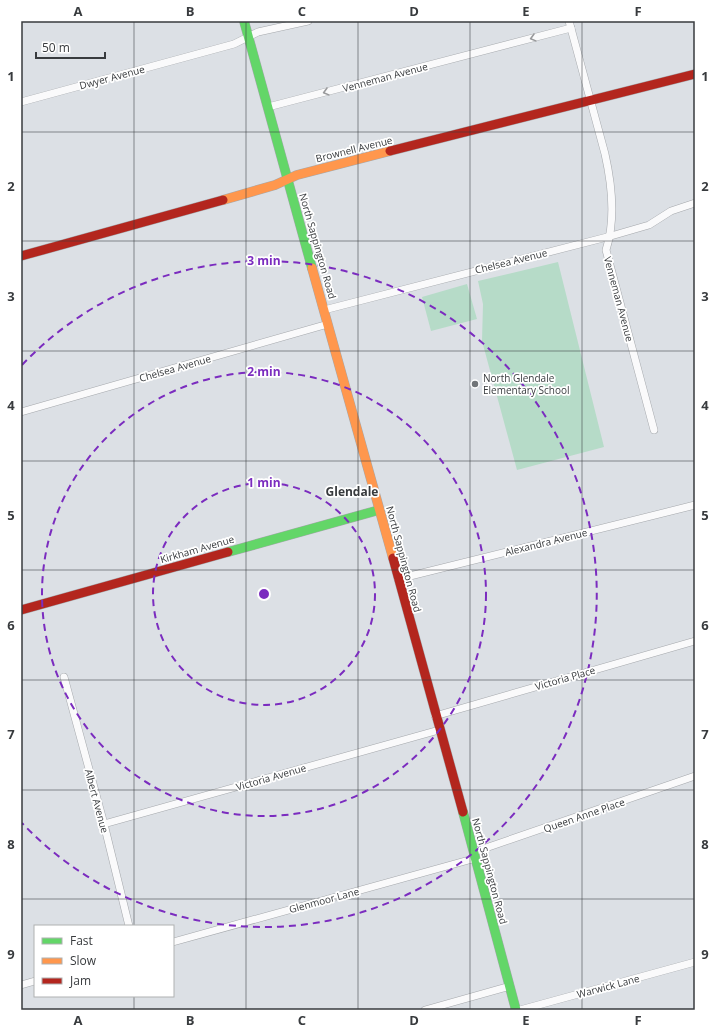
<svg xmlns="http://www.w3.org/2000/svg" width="716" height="1031" viewBox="0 0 716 1031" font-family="'Open Sans',sans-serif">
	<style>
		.green { fill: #b6dbc8 }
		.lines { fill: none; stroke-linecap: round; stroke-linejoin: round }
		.street-casing { stroke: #a5a8ac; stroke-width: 8 }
		.fast-casing { stroke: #a5a8ac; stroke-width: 10 }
		.slow-casing { stroke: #a5a8ac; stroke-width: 10 }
		.jam-casing { stroke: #a5a8ac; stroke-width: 10 }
		.street { stroke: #fafafb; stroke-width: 7 }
		.fast { stroke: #63d668; stroke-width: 9 }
		.slow { stroke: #ff974d; stroke-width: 9 }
		.jam { stroke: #b3261e; stroke-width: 9 }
		.oneway { stroke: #999a9c }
		.grid { fill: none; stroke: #383b3e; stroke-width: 1; stroke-opacity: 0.55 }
		.ring { fill: none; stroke: #7b2cbf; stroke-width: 2; stroke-dasharray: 7 5 }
		.poi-dot { fill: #717578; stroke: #fff; stroke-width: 1.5 }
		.labels { text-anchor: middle; stroke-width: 3.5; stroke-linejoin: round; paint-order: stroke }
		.street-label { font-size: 10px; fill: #383b3e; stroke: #fff }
		.poi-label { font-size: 10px; fill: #383b3e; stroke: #fff; text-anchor: start }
		.quarter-label { font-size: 12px; font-weight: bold; fill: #383b3e; stroke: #fff }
		.centre { fill: #7b2cbf; stroke: #fff; stroke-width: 2 }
		.ring-label { font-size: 12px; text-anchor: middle; font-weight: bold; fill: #7b2cbf; stroke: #fff; stroke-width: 3.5; stroke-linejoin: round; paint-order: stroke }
		.neatline { fill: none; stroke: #383b3e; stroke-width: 1.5 }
		.grid-label { font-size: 13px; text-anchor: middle; font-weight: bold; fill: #383b3e }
	</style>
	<rect width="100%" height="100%" fill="#dce0e5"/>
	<!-- green -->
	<g class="green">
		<path d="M558 262 604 447 517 470 482 341 483 304 478 281Z"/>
		<path d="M467 284 477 319 431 331 422 297Z"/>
	</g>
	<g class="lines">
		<!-- street casing -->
		<g class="street-casing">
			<g id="street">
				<path d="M569 21 605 154C612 185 616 219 606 250L654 430"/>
				<path d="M21 102 234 44 258 32 308 21"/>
				<path d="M268 107 571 28"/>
				<path d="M324 310 611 236 649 225 671 211 695 203"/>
				<path d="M21 412 328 324"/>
				<path d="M398 579 695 505"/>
				<path d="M64 677 104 824 129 926"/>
				<path d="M435 716 695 641"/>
				<path d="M104 824 439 730"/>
				<path d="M474 852 695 776"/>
				<path d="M173 942 476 858"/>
				<path d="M21 985 35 981"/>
				<path d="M425 1010 510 986"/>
				<path d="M520 1010 695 962"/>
			</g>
		</g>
		<!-- fast casing -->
		<g class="fast-casing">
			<g id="fast">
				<path d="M244 21 312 268"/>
				<path d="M228 552 379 510"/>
				<path d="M463 812 516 1010"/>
			</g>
		</g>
		<!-- slow casing -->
		<g class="slow-casing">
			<g id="slow">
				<path d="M223 200 275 185 297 175 390 151"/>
				<path d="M312 268 393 558"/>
			</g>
		</g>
		<!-- jam casing -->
		<g class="jam-casing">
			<g id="jam">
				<path d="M390 151 695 74"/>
				<path d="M21 256 223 200"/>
				<path d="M393 558 463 812"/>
				<path d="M21 610 228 552"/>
			</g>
		</g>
		<!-- street -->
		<use href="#street" class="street"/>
		<!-- fast -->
		<use href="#fast" class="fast"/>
		<!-- slow -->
		<use href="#slow" class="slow"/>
		<!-- jam -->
		<use href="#jam" class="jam"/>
	</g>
	<!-- one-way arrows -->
	<defs><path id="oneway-chevron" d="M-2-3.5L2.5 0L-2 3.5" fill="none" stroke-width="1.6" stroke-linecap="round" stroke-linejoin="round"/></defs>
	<g class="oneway">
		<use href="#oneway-chevron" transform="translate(533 38) rotate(165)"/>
		<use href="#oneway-chevron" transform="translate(326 92) rotate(165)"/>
	</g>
	<!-- grid -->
	<path class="grid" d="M134 21V926M246 21V1010M358 21V1010M470 21V1010M582 21V1010M21 132H695M21 241H695M21 351H695M21 461H695M21 570H695M21 680H695M21 790H695M21 899H695M134 996V1010"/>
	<!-- distance rings -->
	<g class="ring">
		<circle cx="264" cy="594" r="111"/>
		<circle cx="264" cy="594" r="222"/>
		<path d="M22 365A333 333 0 1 1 22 823"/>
	</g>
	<!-- markers -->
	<circle class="poi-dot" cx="475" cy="384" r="4"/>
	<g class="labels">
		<!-- street labels -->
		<g class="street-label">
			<text transform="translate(112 77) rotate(-15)" y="4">Dwyer Avenue</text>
			<text transform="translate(385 77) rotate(-15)" y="4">Venneman Avenue</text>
			<text transform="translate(354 149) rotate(-14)" y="4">Brownell Avenue</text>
			<text transform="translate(318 246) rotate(74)" y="4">North Sappington Road</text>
			<text transform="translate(511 261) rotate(-14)" y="4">Chelsea Avenue</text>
			<text transform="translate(619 299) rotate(75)" y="4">Venneman Avenue</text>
			<text transform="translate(175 368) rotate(-16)" y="4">Chelsea Avenue</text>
			<text transform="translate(546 542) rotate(-14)" y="4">Alexandra Avenue</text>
			<text transform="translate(197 549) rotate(-16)" y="4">Kirkham Avenue</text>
			<text transform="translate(404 559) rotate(75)" y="4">North Sappington Road</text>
			<text transform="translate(565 678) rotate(-16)" y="4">Victoria Place</text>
			<text transform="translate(271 777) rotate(-16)" y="4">Victoria Avenue</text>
			<text transform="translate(97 801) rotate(75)" y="4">Albert Avenue</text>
			<text transform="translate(584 815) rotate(-19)" y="4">Queen Anne Place</text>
			<text transform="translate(490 871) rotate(75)" y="4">North Sappington Road</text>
			<text transform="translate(324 900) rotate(-15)" y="4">Glenmoor Lane</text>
			<text transform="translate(608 986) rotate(-15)" y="4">Warwick Lane</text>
		</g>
		<!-- poi labels -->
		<g class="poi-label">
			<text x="483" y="382">North Glendale<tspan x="483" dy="12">Elementary School</tspan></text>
		</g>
		<!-- quarter labels -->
		<g class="quarter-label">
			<text x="352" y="496">Glendale</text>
		</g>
	</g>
	<circle cx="264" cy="594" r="6" class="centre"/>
	<g class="ring-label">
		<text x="264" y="265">3 min</text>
		<text x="264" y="376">2 min</text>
		<text x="264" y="487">1 min</text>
	</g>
	<!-- border -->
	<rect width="716" height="1031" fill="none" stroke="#ffffff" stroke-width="44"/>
	<!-- legend -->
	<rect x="34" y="925" width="140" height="72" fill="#ffffff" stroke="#afb1b2"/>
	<rect x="42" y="938" width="20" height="6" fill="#63d668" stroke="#afb1b2"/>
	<text x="70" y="945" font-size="12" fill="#383b3e">Fast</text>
	<rect x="42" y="958" width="20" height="6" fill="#ff974d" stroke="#afb1b2"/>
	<text x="70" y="965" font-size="12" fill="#383b3e">Slow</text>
	<rect x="42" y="978" width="20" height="6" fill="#b3261e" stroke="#afb1b2"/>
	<text x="70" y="985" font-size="12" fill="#383b3e">Jam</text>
	<!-- scale -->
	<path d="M36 52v6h69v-6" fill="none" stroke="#383b3e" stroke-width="2"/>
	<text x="42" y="52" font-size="12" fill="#383b3e" stroke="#ffffff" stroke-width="3" paint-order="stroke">50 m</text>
	<rect x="22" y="22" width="672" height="987" class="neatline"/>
	<g class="grid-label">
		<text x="78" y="16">A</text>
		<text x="190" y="16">B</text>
		<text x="302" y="16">C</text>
		<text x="414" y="16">D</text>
		<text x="526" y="16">E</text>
		<text x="638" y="16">F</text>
		<text x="11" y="81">1</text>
		<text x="705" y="81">1</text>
		<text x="11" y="191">2</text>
		<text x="705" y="191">2</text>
		<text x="11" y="301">3</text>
		<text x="705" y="301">3</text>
		<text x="11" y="410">4</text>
		<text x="705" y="410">4</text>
		<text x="11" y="520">5</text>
		<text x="705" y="520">5</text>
		<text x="11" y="630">6</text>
		<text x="705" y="630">6</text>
		<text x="11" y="739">7</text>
		<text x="705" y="739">7</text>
		<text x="11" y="849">8</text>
		<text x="705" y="849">8</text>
		<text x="11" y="959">9</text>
		<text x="705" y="959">9</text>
		<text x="78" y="1025">A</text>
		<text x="190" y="1025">B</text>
		<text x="302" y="1025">C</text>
		<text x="414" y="1025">D</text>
		<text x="526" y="1025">E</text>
		<text x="638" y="1025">F</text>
	</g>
</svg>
